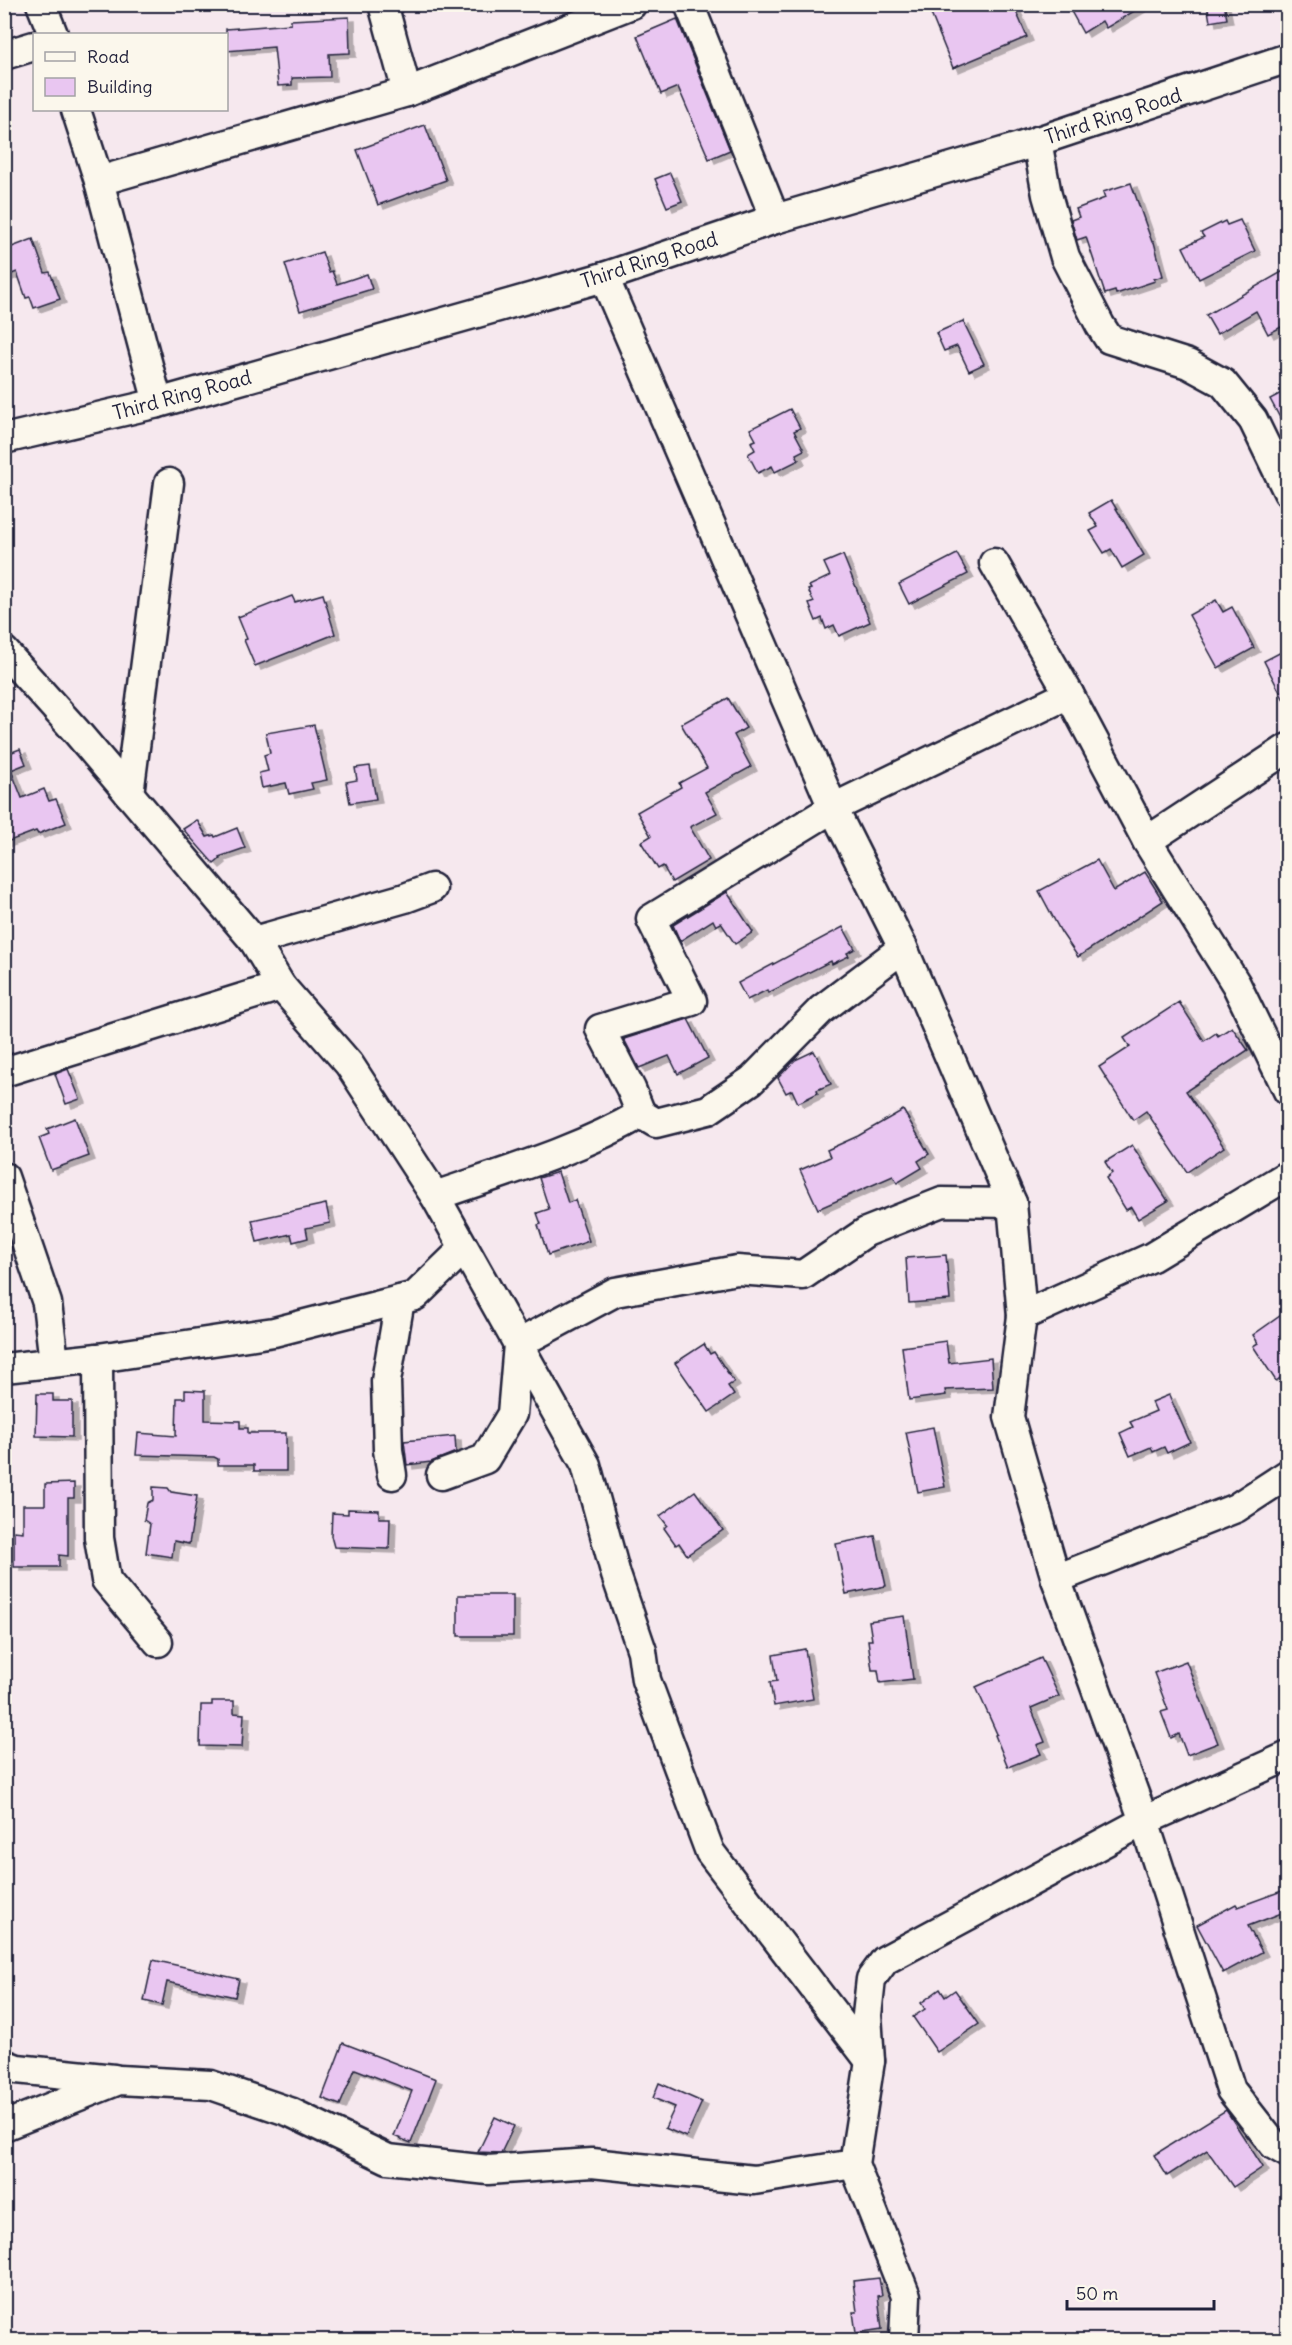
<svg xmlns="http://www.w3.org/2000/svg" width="1292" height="2345" viewBox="0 0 1292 2345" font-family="Delius,sans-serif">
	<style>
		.building { fill: #e9c6f1; stroke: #22223b; stroke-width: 1.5; filter: url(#shadow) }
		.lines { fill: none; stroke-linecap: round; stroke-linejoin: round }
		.minor-casing { stroke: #22223b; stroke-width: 33 }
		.minor { stroke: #fbf7ec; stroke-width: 28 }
		.labels { text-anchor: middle; stroke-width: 4.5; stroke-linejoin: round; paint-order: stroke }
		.street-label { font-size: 20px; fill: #22223b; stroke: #fbf7ec }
	</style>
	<defs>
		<filter id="shadow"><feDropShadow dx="6" dy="4" stdDeviation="0" flood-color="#0004"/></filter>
	</defs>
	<rect width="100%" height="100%" fill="#f6e8ee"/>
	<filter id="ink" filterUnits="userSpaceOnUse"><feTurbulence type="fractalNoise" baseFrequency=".0167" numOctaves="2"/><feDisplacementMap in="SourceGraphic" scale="12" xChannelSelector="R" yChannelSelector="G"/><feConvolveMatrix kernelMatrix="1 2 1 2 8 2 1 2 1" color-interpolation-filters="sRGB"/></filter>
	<g filter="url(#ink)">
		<!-- building -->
		<g class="building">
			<path d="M927 4H1013L1027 37 953 68Z"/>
			<path d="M1067 4H1146L1106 28 1102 21 1083 33Z"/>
			<path d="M1207 4H1224L1227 19 1210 22Z"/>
			<path d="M349 17 350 53 329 54 330 77 292 78V85L278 86 274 47 226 51V29L291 24V20Z"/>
			<path d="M677 19 730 150 709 159 678 87 661 94 637 36Z"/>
			<path d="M425 125 446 180 378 205 357 150Z"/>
			<path d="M670 173 682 201 667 207 655 179Z"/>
			<path d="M1131 183 1152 242H1154L1163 276 1154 279 1155 281 1116 294 1115 291 1105 294 1086 237 1077 240 1071 220 1079 217 1076 209 1105 198 1103 192Z"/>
			<path d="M1240 220 1255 251 1199 279 1183 247 1204 237 1201 233 1225 221 1227 225Z"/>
			<path d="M33 239 45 273 50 272 60 299 34 308 30 297 26 298 17 272 4 277V250Z"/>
			<path d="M322 252 329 272 332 271 337 284 367 274 372 289 300 311 285 264Z"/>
			<path d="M1287 269V324L1268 334 1256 311 1217 334 1206 315Z"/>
			<path d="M963 321 984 364 969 371 957 346 944 351 936 333Z"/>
			<path d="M1287 390V431L1270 399Z"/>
			<path d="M790 409 800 428 794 431 804 450 796 454 799 460 775 472 772 466 758 473 748 454 755 450 751 442 756 440 750 429Z"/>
			<path d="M1111 500 1144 555 1122 568 1111 549 1104 553 1090 531 1098 527 1089 513Z"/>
			<path d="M957 554 968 574 909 604 899 584Z"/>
			<path d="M843 555 870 622 839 636 834 625 826 629 822 618 816 621 809 604 814 602 808 590 811 589 809 586 830 576 824 563Z"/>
			<path d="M323 594 335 634 255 666 244 640 247 639 238 617 292 596 295 602Z"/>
			<path d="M1216 600 1223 612 1232 607 1254 648 1218 668 1189 615Z"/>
			<path d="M1287 649V706L1264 661Z"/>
			<path d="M728 698 746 728 734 735 751 767 705 792 717 813 690 827 709 860 672 882 663 866 658 869 641 842 651 836 637 812 681 787 679 783 707 768 681 724Z"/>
			<path d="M314 725 327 780 311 783 313 789 289 794 286 783 262 788 259 773 268 771 264 755 270 753 266 733Z"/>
			<path d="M20 749 26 764 11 770 22 798 44 789 49 801 56 799 66 823 38 834 36 831 4 843V755Z"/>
			<path d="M370 766 376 799 350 803 346 782 357 780 355 768Z"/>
			<path d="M197 820 207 837 214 835 215 837 237 828 245 848 219 857 220 859 214 864 183 829Z"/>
			<path d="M1097 860 1114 891 1145 872 1163 901 1078 957 1061 932 1039 891Z"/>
			<path d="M727 892 753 932 735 944 721 923 716 926 713 920 680 941 673 925Z"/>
			<path d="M843 927 855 949 847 953 849 956 832 964 831 961 768 993 767 990 747 1000 738 983Z"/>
			<path d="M1179 1002 1204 1041 1216 1033 1218 1036 1232 1027 1248 1050 1186 1091 1224 1147 1187 1172 1146 1111 1133 1120 1099 1067 1130 1047 1124 1038Z"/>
			<path d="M688 1019 708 1058 678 1074 669 1056 639 1068 624 1039Z"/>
			<path d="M814 1051 831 1084 817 1090 818 1093 798 1103 792 1090 786 1093 778 1078 795 1060Z"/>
			<path d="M68 1069 80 1099 66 1104 55 1074Z"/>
			<path d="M903 1110 929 1154 918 1161 922 1168 897 1183 893 1176 818 1209 800 1170 830 1157 827 1150 858 1136Z"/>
			<path d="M75 1118 89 1156 51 1170 39 1138 49 1134 47 1129Z"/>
			<path d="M1132 1145 1168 1201 1138 1219 1131 1207 1126 1210 1106 1178 1112 1173 1105 1162Z"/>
			<path d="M558 1172 568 1203 575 1200 589 1241 548 1255 538 1225 541 1224 537 1213 549 1209 539 1178Z"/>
			<path d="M326 1204 330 1223 306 1228 308 1238 293 1242 291 1234 257 1242 252 1220Z"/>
			<path d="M946 1255 950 1300 909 1303 906 1258Z"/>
			<path d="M1287 1311V1373L1276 1381 1253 1346 1258 1343 1253 1335Z"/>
			<path d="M946 1341 949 1363 991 1358 993 1388 945 1390 946 1395 909 1400 902 1347Z"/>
			<path d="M704 1344 710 1354 714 1352 734 1382 728 1386 734 1395 709 1412 675 1363Z"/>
			<path d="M185 1390 205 1391V1420L240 1421V1428H248V1433H286V1471H254V1465H218V1459L214 1457 136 1455 138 1433 176 1436 177 1398H185Z"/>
			<path d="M37 1394H53V1401H72V1437L36 1436Z"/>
			<path d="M1169 1395 1190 1442 1167 1453 1164 1447 1153 1452 1151 1447 1130 1456 1120 1433 1133 1427 1130 1422 1156 1411 1152 1402Z"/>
			<path d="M933 1427 945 1487 918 1492 906 1432Z"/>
			<path d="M455 1436 456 1452 431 1462 407 1465 404 1441Z"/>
			<path d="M74 1483V1498H68V1556L59 1555V1567H14V1531L23 1532V1505H45V1484Z"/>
			<path d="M153 1487 168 1488 171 1492 197 1496 189 1544 174 1541 172 1557 146 1553 150 1524 144 1520 147 1503 153 1500Z"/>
			<path d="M695 1491 723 1530 687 1555 679 1543 676 1545 664 1528 667 1525 660 1516Z"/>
			<path d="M348 1509 379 1510V1518H390L389 1549 334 1547 331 1536 332 1513 348 1514Z"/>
			<path d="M875 1536 886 1586 846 1594 836 1544Z"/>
			<rect x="458" y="1595" width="55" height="41"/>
			<path d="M904 1616 913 1679 880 1683 878 1670H872L868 1640H872L869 1621Z"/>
			<path d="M805 1649 813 1699 774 1706 770 1682 777 1681 773 1655Z"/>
			<path d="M1041 1658 1059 1696 1031 1708 1045 1742 1037 1745 1041 1754 1008 1767 995 1735 997 1734 976 1687Z"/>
			<path d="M1186 1661 1218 1743 1187 1755 1179 1734 1171 1738 1161 1712 1168 1710 1154 1673Z"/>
			<path d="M212 1701H234V1713L244 1714 242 1747 200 1746 201 1705H212Z"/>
			<path d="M1287 1889V1911L1248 1926 1262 1952 1223 1973 1197 1925 1236 1904 1238 1907Z"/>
			<path d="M153 1960 239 1979 235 1997 167 1982 162 2005 144 2001Z"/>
			<path d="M940 1989 945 1997 955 1990 979 2024 937 2052 913 2017 925 2009 921 2003Z"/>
			<path d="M343 2043 436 2079 411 2143 394 2136 412 2091 355 2069 340 2105 322 2098Z"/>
			<path d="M659 2083 702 2102 686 2137 665 2128 675 2107 653 2098Z"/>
			<path d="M1226 2110 1263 2167 1233 2187 1207 2150 1167 2176 1154 2155Z"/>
			<path d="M495 2117 514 2126 501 2153 478 2152Z"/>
			<path d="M879 2278 882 2295 878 2296 882 2329 856 2333 853 2312H857L853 2281Z"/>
		</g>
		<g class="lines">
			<!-- minor casing -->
			<g class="minor-casing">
				<g id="minor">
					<path d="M41 4 53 34"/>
					<path d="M383 4 407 92"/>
					<path d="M689 4 775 219"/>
					<path d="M4 55 34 46"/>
					<path d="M76 110 99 181 158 403"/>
					<path d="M1037 141 1047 195 1065 257 1100 325 1109 339 1188 364 1223 383 1253 420 1288 492"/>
					<path d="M99 181 407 92 632 4"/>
					<path d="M604 277 833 808 903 948 1012 1203 1022 1316 1009 1417 1056 1579 1144 1821 1231 2090 1274 2145 1288 2153"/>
					<path d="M4 439 158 403 604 277 775 219 1020 147 1288 58"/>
					<path d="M994 563 1069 694 1147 841 1236 984 1288 1091"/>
					<path d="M4 651 75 730 254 941 281 986 349 1064 435 1196 586 1465 616 1575 642 1651 646 1680 710 1852 870 2061"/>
					<path d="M129 794 169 483"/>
					<path d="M1147 841 1288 748"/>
					<path d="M254 941 405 898 432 888"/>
					<path d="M4 1072 281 986"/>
					<path d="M641 1114 656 1123 708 1110 752 1080 821 1010 903 948"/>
					<path d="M4 1177 47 1303 54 1362"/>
					<path d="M435 1196C504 1172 577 1151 641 1114L631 1089 600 1029 692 1001 651 919 833 808 1069 694"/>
					<path d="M1022 1316 1152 1257 1288 1175"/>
					<path d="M98 1358 99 1538 106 1580 158 1642"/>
					<path d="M4 1368 98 1358 274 1332 415 1296 454 1258 466 1254"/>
					<path d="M392 1475 388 1450 386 1381 400 1300"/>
					<path d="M441 1475 485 1459 512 1414 518 1344 615 1292 737 1270 803 1275 866 1232 942 1202 1012 1203"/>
					<path d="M1056 1579 1236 1508 1288 1474"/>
					<path d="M4 2064 17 2069 114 2079"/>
					<path d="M4 2126 119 2080 211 2085 290 2112 388 2159 488 2170 592 2163 754 2180 854 2164"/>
					<path d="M904 2340 906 2296 854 2164 870 2061 867 2015 871 1979 885 1960 1144 1821 1288 1756"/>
				</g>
			</g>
			<!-- minor -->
			<use href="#minor" class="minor"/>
		</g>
	</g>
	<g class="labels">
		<!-- street labels -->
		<g class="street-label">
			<text transform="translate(1113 116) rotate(-18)" y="7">Third Ring Road</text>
			<text transform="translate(649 260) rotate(-18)" y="7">Third Ring Road</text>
			<text transform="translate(182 395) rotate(-15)" y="7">Third Ring Road</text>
		</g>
	</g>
	<!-- margin -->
	<rect width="1292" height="2345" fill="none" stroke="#fbf7ec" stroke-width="24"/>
	<rect x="12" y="12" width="1268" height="2321" fill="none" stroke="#22223b" stroke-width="2" filter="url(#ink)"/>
	<!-- legend -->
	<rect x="33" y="33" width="195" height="78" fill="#fbf7ec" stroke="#a4a2a5" stroke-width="1.5"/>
	<rect x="45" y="52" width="30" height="9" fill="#fbf7ec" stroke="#a4a2a5" stroke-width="1.5"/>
	<text x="87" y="63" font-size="18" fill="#22223b">Road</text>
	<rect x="45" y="78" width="30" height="18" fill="#e9c6f1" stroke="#a4a2a5" stroke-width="1.5"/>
	<text x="87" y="93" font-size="18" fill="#22223b">Building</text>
	<!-- scale -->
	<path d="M1067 2300v9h147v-9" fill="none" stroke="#22223b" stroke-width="3"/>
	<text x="1076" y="2300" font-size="18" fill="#22223b" stroke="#fbf7ec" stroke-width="4.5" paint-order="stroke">50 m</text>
</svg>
